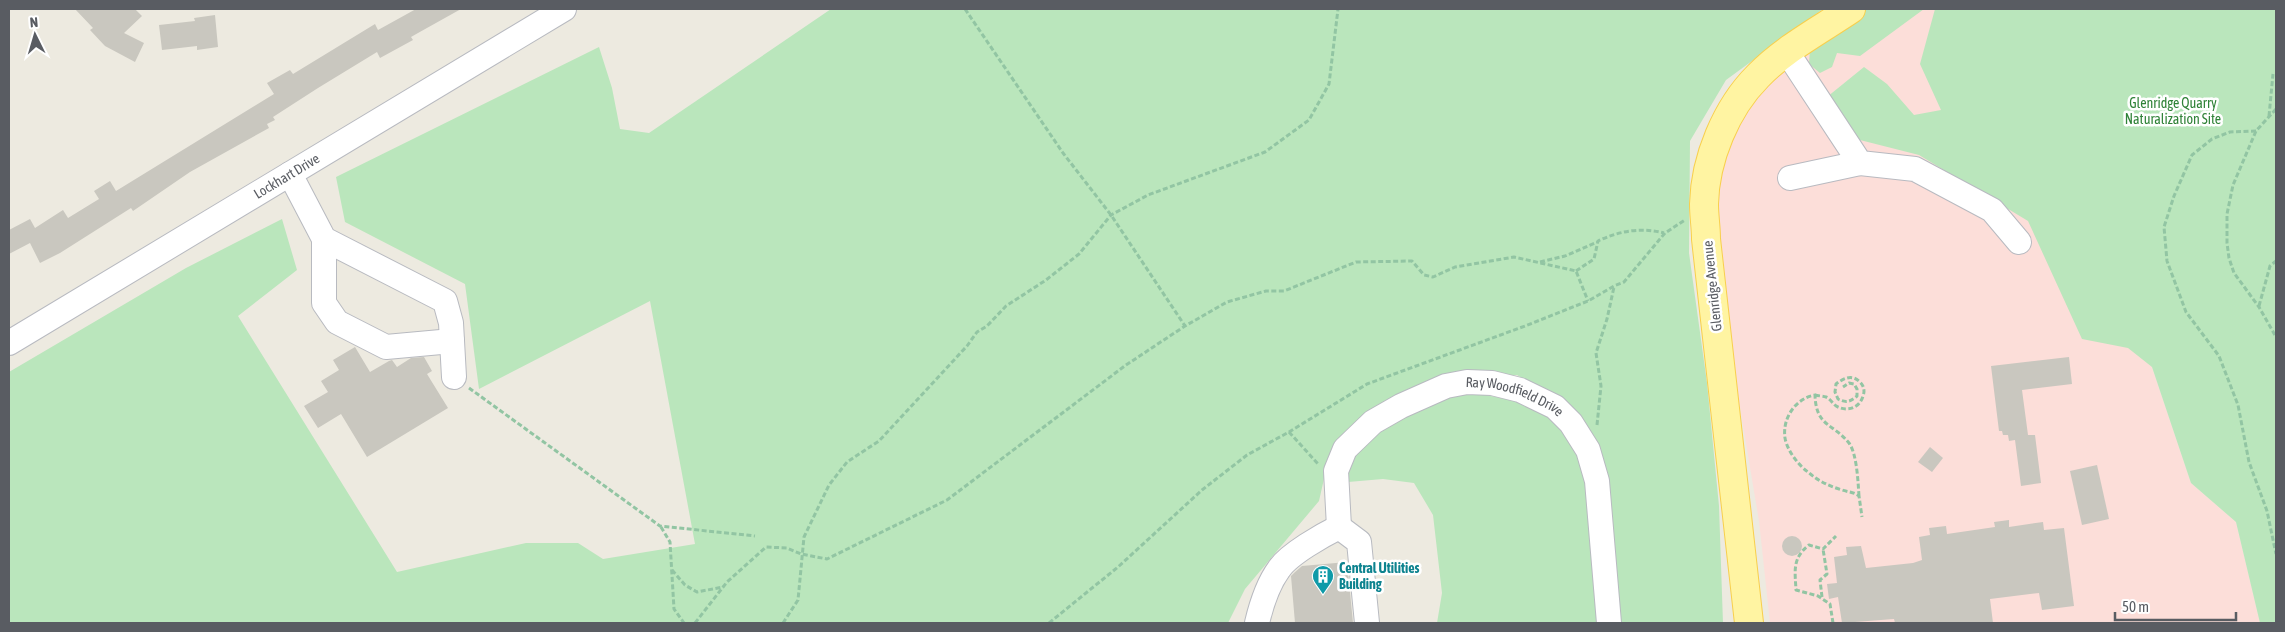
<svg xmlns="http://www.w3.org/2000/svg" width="2285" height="632" viewBox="0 0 2285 632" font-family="'Asap Condensed',sans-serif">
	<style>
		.medical { fill: #fcded9 }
		.green { fill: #bae6bc }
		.building { fill: #c9c7bf }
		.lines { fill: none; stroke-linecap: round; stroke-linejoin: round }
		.minor-casing { stroke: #b8bac0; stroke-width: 26 }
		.major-casing { stroke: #f8cf4d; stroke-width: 30 }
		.path { stroke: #92c5a3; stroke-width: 3; stroke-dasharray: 5 2.5; stroke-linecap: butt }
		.minor { stroke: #fff; stroke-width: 24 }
		.major { stroke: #fff4a2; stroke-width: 28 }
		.labels { text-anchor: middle; stroke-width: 5; stroke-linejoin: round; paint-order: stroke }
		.park-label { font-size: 14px; fill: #2f8237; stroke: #fff }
		.street-label { font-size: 14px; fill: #595c62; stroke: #fff }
		.culture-label { font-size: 14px; font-weight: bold; fill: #0d838f; stroke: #fff; text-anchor: start }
	</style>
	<rect width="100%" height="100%" fill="#edeae0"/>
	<!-- medical -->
	<path class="medical" d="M1875 9H2031L2191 483 2236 522 2260 623H1770L1759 521 1731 354 1714 215 1722 169 1730 141 1744 115 1763 88 1781 70Z"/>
	<!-- green -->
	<g class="green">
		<path d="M831 9H1823L1726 80 1690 141 1689 253 1707 383 1719 506 1723 623H1618L1605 475 1557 398 1517 375 1484 377 1486 395C1504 399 1526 401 1542 412 1562 426 1578 453 1585 475L1600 623H1437L1442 593 1433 515 1414 483 1383 479 1348 482 1328 461 1319 501 1245 589 1228 623H9V372L186 268 282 219 297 270 238 316 397 572 526 543H578L603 559 695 544 650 301 479 389 465 284 345 222 336 177 599 47 612 88 620 129 649 133Z"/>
		<path d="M1866 9H1924L1860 56 1837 53 1832 67 1820 73 1809 64 1810 48Z"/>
		<path d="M1935 9H2276V623H2260L2236 522 2191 483 2152 367 2128 348 2082 339 2028 221 1919 155 1856 139 1827 97 1864 67 1887 84 1914 115 1941 110 1920 64Z"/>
	</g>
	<!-- building -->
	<g class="building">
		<path d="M75 9H135L142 16 124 33 144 43 135 62 105 46 90 30 93 28Z"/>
		<path d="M416 9H461L418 33 411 37 413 40 380 58 377 52 318 88 273 117 275 120 267 124 269 128 190 172 133 211 131 208 60 253 40 263 30 243 9 254V230L30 219 35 228 63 210 68 218 99 199 94 191 110 181 116 191 274 94 267 83 290 70 293 74 375 24 378 30Z"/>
		<path d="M215 15 218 47 197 50V46L162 50 159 25 195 21 194 18Z"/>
		<path d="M355 347 370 372 389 361 392 360 397 367 411 358 424 357 432 371 427 374 448 408 367 457 341 414 318 428 304 406 328 392 321 381 339 370 333 360Z"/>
		<path d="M2069 357 2072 384 2022 390 2028 435H2035L2041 483 2021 486 2015 440 2009 441 2008 435H2003L2002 431H1999L1991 366Z"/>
		<path d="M1930 447 1943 458 1932 472 1918 462Z"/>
		<path d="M2097 465 2109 519 2082 525 2070 471Z"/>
		<path d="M2009 520V527L2043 522 2044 530 2064 528 2074 606 2042 610 2039 593 1990 599 1993 623H1895L1894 619 1842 623 1838 597 1829 599 1827 584 1837 583 1834 557 1847 555 1846 547 1861 546 1866 568 1913 563 1922 560 1919 537 1930 535 1929 528 1946 526 1947 534 1995 527 1994 522Z"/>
		<circle cx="1792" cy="546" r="10"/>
		<path d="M1347 562 1353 623H1295L1291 576 1294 573 1302 566Z"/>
	</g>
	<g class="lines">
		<!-- minor casing -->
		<g class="minor-casing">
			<g id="minor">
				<path d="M1787 52 1860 163 1915 169 1992 210 2019 242"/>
				<path d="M290 174 324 239 445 301 451 323 454 377"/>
				<path d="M1790 178 1860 163"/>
				<path d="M324 239V303L337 322 386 347 452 341"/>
				<path id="s1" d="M9 343 564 9"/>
				<path id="s2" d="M1339 527 1336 471 1345 449 1373 422 1401 406 1446 386 1467 382 1492 383 1520 390 1555 407 1571 423 1588 450 1597 481 1609 623"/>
				<path d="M1339 527 1359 542 1367 623"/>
				<path d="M1257 623C1261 606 1268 584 1279 569 1289 554 1323 535 1339 527"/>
			</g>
		</g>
		<!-- major casing -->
		<g class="major-casing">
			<path id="major" d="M1749 623 1706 239C1706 227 1704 216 1704 204 1705 159 1726 108 1758 76 1784 49 1820 30 1851 9"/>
		</g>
		<!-- path -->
		<g class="path">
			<path d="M965 9 1063 153 1111 215 1185 326"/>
			<path d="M2276 109 2256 131 2233 185 2227 214V243L2229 258 2234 273 2259 307 2276 337"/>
			<path d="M2269 116 2273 74"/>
			<path d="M2256 131 2230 132 2212 139 2192 155 2174 196 2164 227 2167 261 2186 312 2219 356 2238 405 2249 462 2267 511 2276 554"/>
			<path d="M1540 262 1565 256 1597 242"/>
			<path d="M1576 271 1594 259 1598 241C1619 231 1641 227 1664 233"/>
			<path d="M2259 306 2270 266 2276 261"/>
			<path d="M469 388 660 526 755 536"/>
			<path d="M1815 395C1819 396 1823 396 1826 397 1831 399 1833 405 1838 407 1849 412 1860 407 1863 396 1865 391 1864 386 1860 382 1852 374 1844 378 1836 384L1835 392 1838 399C1846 403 1850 402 1857 396V389L1854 384 1849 383 1843 387"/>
			<path d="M1597 425 1601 386 1596 353 1607 319 1614 287"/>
			<path d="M1289 432 1319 465"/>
			<path d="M1859 496C1858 482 1857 454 1849 443 1833 423 1816 427 1815 395 1796 398 1782 418 1785 438 1787 450 1798 465 1808 472 1818 481 1829 486 1842 490 1848 492 1854 492 1859 496L1862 517"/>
			<path d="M661 527 670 542 674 609 684 623"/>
			<path d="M672 570 685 585 697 592 723 587"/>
			<path d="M1822 597 1820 580 1827 574 1823 549"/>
			<path d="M695 623 727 582 766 547 787 548 801 554 827 559 947 500 1126 365 1185 326 1227 302 1266 291H1284L1356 262 1412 261 1424 275 1433 277 1455 267 1514 257 1576 271 1588 301"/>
			<path d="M783 623 798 600 804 537 829 485 847 462 879 441 967 346 977 332 987 326 1006 306 1046 280 1079 254 1111 215 1148 195 1265 152 1309 120 1329 84 1338 9"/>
			<path d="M1049 623 1118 567 1202 490 1247 455 1289 432 1367 384 1525 326 1588 301 1614 286 1624 282 1665 233 1685 220"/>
			<path d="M1833 623 1830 604 1818 596 1796 590C1795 571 1792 558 1809 545L1823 549 1836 536"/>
		</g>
		<!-- minor -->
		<use href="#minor" class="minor"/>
		<!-- major -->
		<use href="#major" class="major"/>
	</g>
	<!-- icons -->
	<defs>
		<g id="building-pin" transform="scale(1.125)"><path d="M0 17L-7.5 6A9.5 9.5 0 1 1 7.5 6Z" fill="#0f9aa8" stroke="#fff"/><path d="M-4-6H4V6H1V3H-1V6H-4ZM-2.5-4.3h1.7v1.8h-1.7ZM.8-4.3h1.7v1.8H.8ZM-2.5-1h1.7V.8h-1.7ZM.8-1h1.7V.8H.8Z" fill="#fff"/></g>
	</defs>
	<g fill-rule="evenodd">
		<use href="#building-pin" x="1323" y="576"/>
	</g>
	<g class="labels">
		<!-- park labels -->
		<g class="park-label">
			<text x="2173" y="108">Glenridge Quarry<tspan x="2173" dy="16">Naturalization Site</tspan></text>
		</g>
		<!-- street labels -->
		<g class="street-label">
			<text dy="5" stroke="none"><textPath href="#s1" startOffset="324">Lockhart Drive</textPath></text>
			<text transform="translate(1712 286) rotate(-96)" y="5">Glenridge Avenue</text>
			<text dy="5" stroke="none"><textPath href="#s2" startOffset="272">Ray Woodfield Drive</textPath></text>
		</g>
		<!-- culture labels -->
		<g class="culture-label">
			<text x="1339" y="573">Central Utilities<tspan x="1339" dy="16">Building</tspan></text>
		</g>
	</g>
	<!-- border -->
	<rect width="2285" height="632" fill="none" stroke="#595c62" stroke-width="20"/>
	<!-- north arrow -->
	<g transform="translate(35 35) rotate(355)" stroke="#ffffff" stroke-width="4" paint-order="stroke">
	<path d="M0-4L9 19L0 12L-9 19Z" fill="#595c62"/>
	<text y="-8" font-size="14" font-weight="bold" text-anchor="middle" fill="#595c62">N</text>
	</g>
	<!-- scale -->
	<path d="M2115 612v8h121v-8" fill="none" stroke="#595c62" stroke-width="2.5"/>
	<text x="2122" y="612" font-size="15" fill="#595c62" stroke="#ffffff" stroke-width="4" paint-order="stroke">50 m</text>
</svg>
